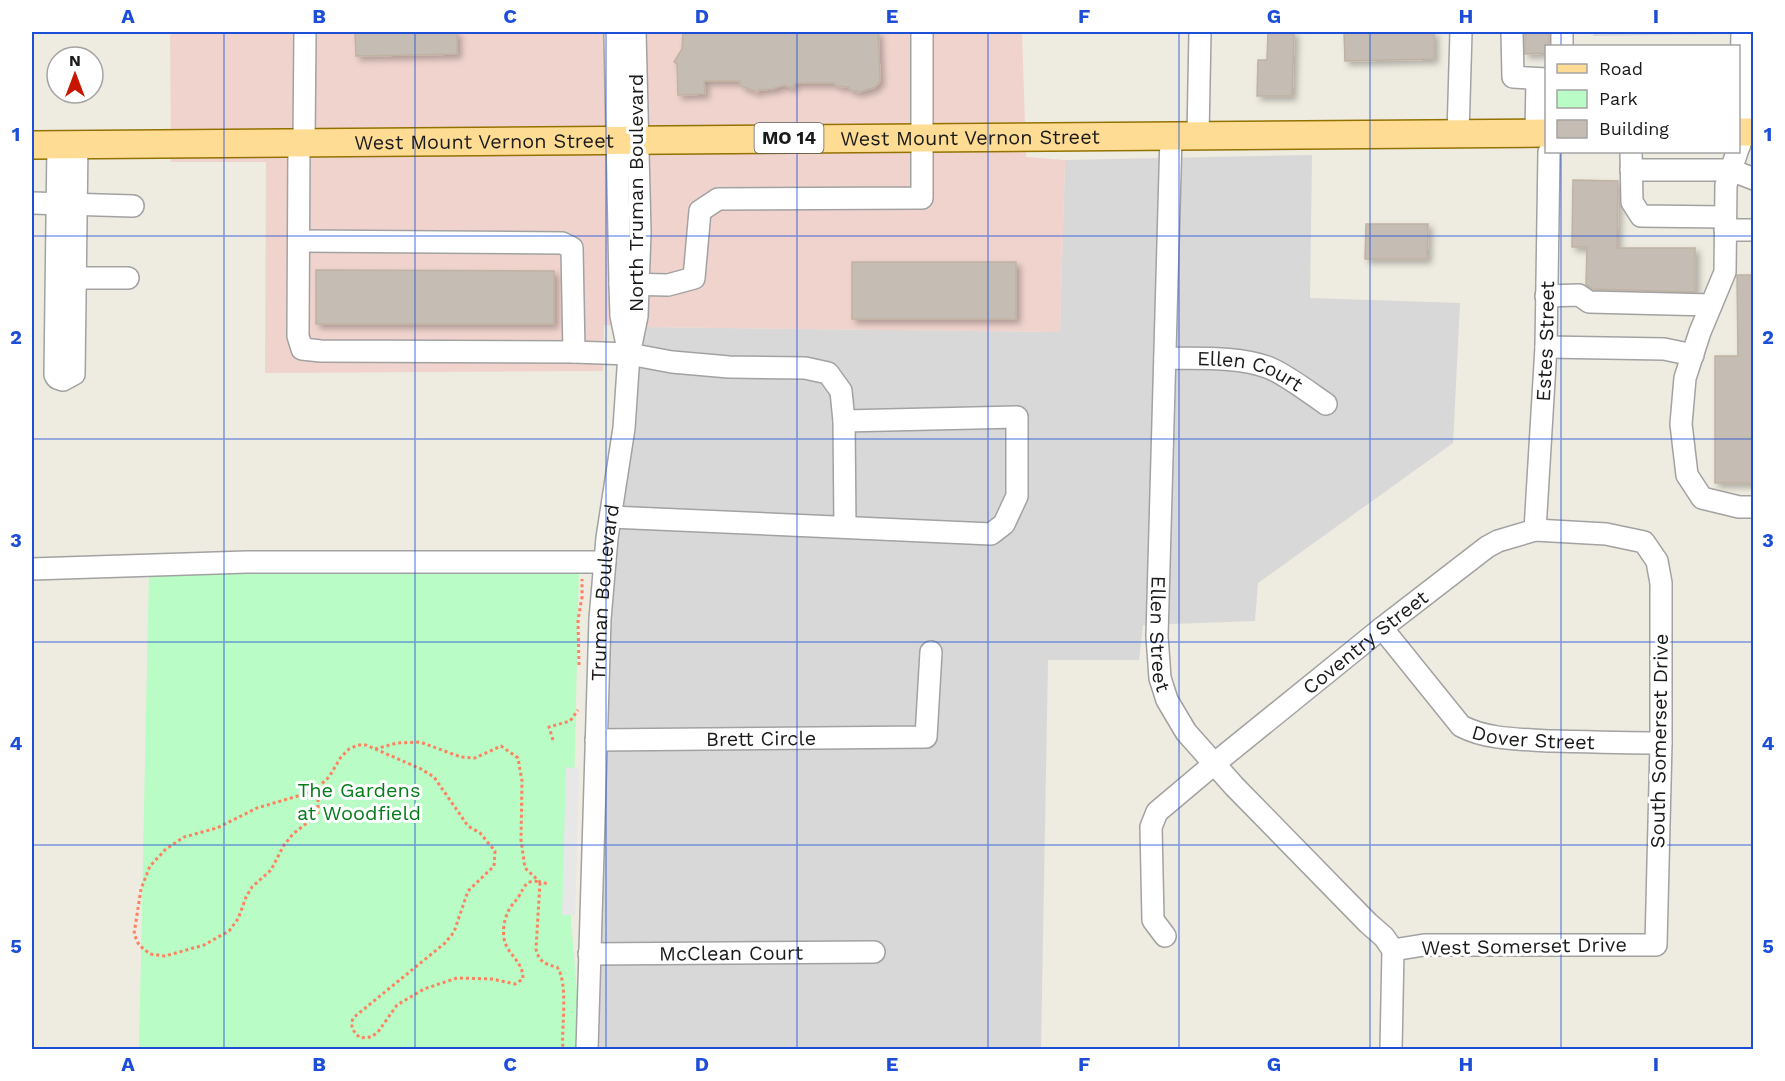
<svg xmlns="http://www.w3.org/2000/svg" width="1785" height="1081" viewBox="0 0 1785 1081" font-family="'Work Sans',sans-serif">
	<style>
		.residential { fill: #d9d8d8 }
		.commercial { fill: #f0d3cd }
		.park { fill: #b9fcc5 }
		.parking { fill: #e7e7e7 }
		.building { fill: #c5bdb3; stroke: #c0b2a2; stroke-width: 1.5; filter: url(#shadow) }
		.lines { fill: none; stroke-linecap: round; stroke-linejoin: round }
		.minor-casing { stroke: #a2a2a2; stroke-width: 24 }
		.major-casing { stroke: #937200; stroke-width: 30 }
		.path { stroke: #ff8160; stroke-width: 3; stroke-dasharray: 3 3; stroke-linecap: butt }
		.minor { stroke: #fff; stroke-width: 21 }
		.major { stroke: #ffdc94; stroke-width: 27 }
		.grid { fill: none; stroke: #1d4ed8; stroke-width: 1.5; stroke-opacity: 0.55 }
		.labels { text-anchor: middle; stroke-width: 6; stroke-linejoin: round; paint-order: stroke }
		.shield { fill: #fff; stroke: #5f5f5f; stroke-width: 1.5 }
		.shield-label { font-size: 18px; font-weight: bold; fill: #1b1b1b }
		.street-label { font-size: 20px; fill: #1b1b1b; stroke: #fff }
		.park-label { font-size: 20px; fill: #057d1c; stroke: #fff }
		.neatline { fill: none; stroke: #1d4ed8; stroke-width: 2 }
		.grid-label { font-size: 20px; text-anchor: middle; font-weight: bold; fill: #1d4ed8 }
	</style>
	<defs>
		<filter id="shadow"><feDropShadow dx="4" dy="4" stdDeviation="3" flood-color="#0004"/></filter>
	</defs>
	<rect width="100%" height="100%" fill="#eeebe0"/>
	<!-- residential -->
	<g class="residential">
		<path d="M1593 32H1728V34L1593 36Z"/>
		<path d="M1312 155 1310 298 1460 303 1453 443 1258 583 1255 621 1143 625 1139 660H1048L1041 1049 598 1050 601 838 609 617 644 327 1060 332 1065 160Z"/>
	</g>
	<!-- commercial -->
	<path class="commercial" d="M170 32H1022L1026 157 1065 160 1060 332 644 327 604 325 603 371 265 373 266 162H171Z"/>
	<!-- park -->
	<path class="park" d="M149 570 579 571 571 921 582 1049H139Z"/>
	<!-- parking -->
	<path class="parking" d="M566 767 579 769 575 915H562Z"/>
	<!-- building -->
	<g class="building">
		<path d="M355 32H457V54L356 56Z"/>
		<path d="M683 32H878L880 81 875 87 860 92 850 90 849 87 836 86 835 83H795L793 88 784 85 772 89 759 90 758 92 741 86 740 81H704L705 94 678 95 677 64 674 62 682 49Z"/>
		<path d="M1268 32H1294L1292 96H1257L1258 60H1267Z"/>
		<path d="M1344 32H1434V59L1345 61Z"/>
		<path d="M1525 32H1549V46H1546V53L1525 54Z"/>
		<path d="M1573 180 1618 181 1617 248H1695V292L1593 289 1586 285 1587 247H1572Z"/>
		<path d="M1366 224H1428L1427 259H1365Z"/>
		<rect x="852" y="262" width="164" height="57"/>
		<path d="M316 270 554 271V324H316Z"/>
		<path d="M1737 275H1754V483H1715V356H1738Z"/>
	</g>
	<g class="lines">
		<!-- minor casing -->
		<g class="minor-casing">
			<g id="minor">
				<path d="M1512 32 1513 77 1546 79"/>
				<path d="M1562 32V46"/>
				<path d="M1536 133 1537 79"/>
				<path d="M1458 134 1461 32"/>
				<path d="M1198 135 1200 32"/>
				<path id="s1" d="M1171 136 1157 636 1160 678 1167 700 1186 732 1234 786 1368 923 1384 937 1393 950 1391 1050"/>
				<path d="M299 142 298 336 302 349 321 351 574 352 629 354 672 362 729 367 805 368 828 373 841 391 844 421 845 527"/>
				<path d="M304 142 305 32"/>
				<path d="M58 145 55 375 57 378 63 380 74 374 77 144"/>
				<path d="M1739 147 1744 132 1741 84 1742 32"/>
				<path d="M1631 152 1632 202 1641 216 1725 217"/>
				<path d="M1737 152 1726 185 1725 272 1700 332 1685 378 1681 424 1687 475 1702 498 1739 507H1754"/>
				<path d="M1631 170H1731L1754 179"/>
				<path d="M32 203 133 206"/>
				<path d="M1725 230H1754"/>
				<path d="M299 241 562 243 572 248 574 352"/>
				<path d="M75 278H128"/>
				<path d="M620 284 668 285 694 278 700 211 718 199 922 198V32"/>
				<path d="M1546 296 1579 295 1589 302 1711 305"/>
				<path d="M631 345 637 316 640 232 635 32"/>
				<path d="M1546 347 1664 349 1693 355"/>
				<path id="s2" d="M1165 358C1198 359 1236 356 1267 367 1284 373 1310 393 1326 404"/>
				<path d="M611 517 991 534 1004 524 1017 496V417L844 421"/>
				<path id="s3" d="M1535 530 1546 347 1549 152"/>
				<path d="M32 569 247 562H605"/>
				<path id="s4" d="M1382 628 1461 726C1488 740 1520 739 1551 741 1588 742 1624 743 1661 743"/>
				<path id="s5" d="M596 740 926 737 931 652"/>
				<path id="s6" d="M1165 936 1153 920 1151 827 1157 812 1214 764 1382 628 1487 547 1498 541 1535 530 1606 534 1644 542 1657 561 1661 583V743L1656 945H1424L1393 950"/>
				<path id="s7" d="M589 954 874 952"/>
				<path id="s8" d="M587 1050 600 619 607 538 624 428 629 354 621 316 620 284 615 32"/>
			</g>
		</g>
		<!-- major casing -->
		<g class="major-casing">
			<g id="major">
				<path d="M1738 132H1754"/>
				<path id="s9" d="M32 145 1546 133"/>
			</g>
		</g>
		<!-- path -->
		<g class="path">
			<path d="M579 665 578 620 582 597V579"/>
			<path d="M553 740 549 727 570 721 578 710"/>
			<path d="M375 749 397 743 420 742 461 757 475 758 501 746 518 758 522 781 521 840 525 868 540 882 549 884"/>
			<path d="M318 787V814L293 834 284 845 271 870 252 887 246 897 238 919 229 931 204 945 165 956 150 954 139 945 134 934 141 889 150 866 166 849 184 837 217 828 257 808 308 793 318 787 329 777 341 757 349 749 358 745H366L421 769 434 777 468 826 480 833 495 851 494 866 468 891 454 932 445 943 353 1018C350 1027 353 1031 360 1038L371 1037 378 1032 397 1005 424 989 457 978 492 979 515 984 523 979C523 963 512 958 506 945 501 934 504 918 510 908 513 903 517 900 519 896 525 886 526 879 540 882L536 949C539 962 545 964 557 967 569 984 561 1027 563 1050"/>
		</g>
		<!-- minor -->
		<use href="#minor" class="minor"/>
		<!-- major -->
		<use href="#major" class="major"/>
	</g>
	<!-- grid -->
	<path class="grid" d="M224 32V1050M415 32V1050M606 32V1050M797 32V1050M988 32V1050M1179 32V1050M1370 32V1050M1561 32V46M1561 152V1050M32 236H1754M32 439H1754M32 642H1754M32 845H1754"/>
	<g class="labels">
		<!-- shield labels -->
		<rect class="shield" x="754.5" y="123" width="69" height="30" rx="4.5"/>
		<g class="shield-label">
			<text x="789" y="144">MO 14</text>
		</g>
		<!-- street labels -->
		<g class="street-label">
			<text dy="7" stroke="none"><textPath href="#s9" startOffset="938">West Mount Vernon Street</textPath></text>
			<text dy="7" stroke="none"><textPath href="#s9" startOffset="452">West Mount Vernon Street</textPath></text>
			<text transform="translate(636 193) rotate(-90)" y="7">North Truman Boulevard</text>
			<text dy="7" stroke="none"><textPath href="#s3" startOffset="189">Estes Street</textPath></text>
			<text dy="7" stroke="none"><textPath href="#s2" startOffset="87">Ellen Court</textPath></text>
			<text dy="7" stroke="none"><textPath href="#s8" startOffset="458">Truman Boulevard</textPath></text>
			<text dy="7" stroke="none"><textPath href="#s1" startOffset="498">Ellen Street</textPath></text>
			<text dy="7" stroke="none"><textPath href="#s6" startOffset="398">Coventry Street</textPath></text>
			<text dy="7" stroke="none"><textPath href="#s4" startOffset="200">Dover Street</textPath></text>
			<text dy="7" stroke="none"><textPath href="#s5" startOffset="165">Brett Circle</textPath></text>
			<text transform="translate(1659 741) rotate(-89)" y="7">South Somerset Drive</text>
			<text transform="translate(1524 946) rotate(-1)" y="7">West Somerset Drive</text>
			<text dy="7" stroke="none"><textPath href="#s7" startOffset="142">McClean Court</textPath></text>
		</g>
		<!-- park labels -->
		<g class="park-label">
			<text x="359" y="797">The Gardens<tspan x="359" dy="23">at Woodfield</tspan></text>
		</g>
	</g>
	<!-- border -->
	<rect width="1785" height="1081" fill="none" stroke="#ffffff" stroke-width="66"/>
	<!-- legend -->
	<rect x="1545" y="45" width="195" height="108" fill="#ffffff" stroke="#a4a4a4" stroke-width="1.5"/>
	<rect x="1557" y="64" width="30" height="9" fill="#ffdc94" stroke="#a4a4a4" stroke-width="1.5"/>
	<text x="1599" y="75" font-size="18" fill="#1b1b1b">Road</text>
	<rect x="1557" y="90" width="30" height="18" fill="#b9fcc5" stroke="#a4a4a4" stroke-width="1.5"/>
	<text x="1599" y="105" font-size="18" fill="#1b1b1b">Park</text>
	<rect x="1557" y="120" width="30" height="18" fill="#c5bdb3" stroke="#a4a4a4" stroke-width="1.5"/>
	<text x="1599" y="135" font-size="18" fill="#1b1b1b">Building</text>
	<!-- north arrow -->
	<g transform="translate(75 75)"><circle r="28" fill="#ffffff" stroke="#a4a4a4" stroke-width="1.5"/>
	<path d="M0-4.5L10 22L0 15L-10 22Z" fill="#c71600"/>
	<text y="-9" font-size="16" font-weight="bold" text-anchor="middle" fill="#1b1b1b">N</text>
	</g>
	<rect x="33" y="33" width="1719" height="1015" class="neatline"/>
	<g class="grid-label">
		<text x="128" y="23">A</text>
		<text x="319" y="23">B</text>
		<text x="510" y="23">C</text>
		<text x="702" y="23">D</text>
		<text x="892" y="23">E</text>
		<text x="1084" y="23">F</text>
		<text x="1274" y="23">G</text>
		<text x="1466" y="23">H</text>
		<text x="1656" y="23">I</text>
		<text x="16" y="141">1</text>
		<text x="1768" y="141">1</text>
		<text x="16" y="344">2</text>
		<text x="1768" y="344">2</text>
		<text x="16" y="547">3</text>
		<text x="1768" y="547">3</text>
		<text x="16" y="750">4</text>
		<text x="1768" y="750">4</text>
		<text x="16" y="953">5</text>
		<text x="1768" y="953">5</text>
		<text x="128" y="1071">A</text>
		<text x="319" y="1071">B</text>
		<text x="510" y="1071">C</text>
		<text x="702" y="1071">D</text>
		<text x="892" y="1071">E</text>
		<text x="1084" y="1071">F</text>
		<text x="1274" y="1071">G</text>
		<text x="1466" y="1071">H</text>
		<text x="1656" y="1071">I</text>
	</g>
</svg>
